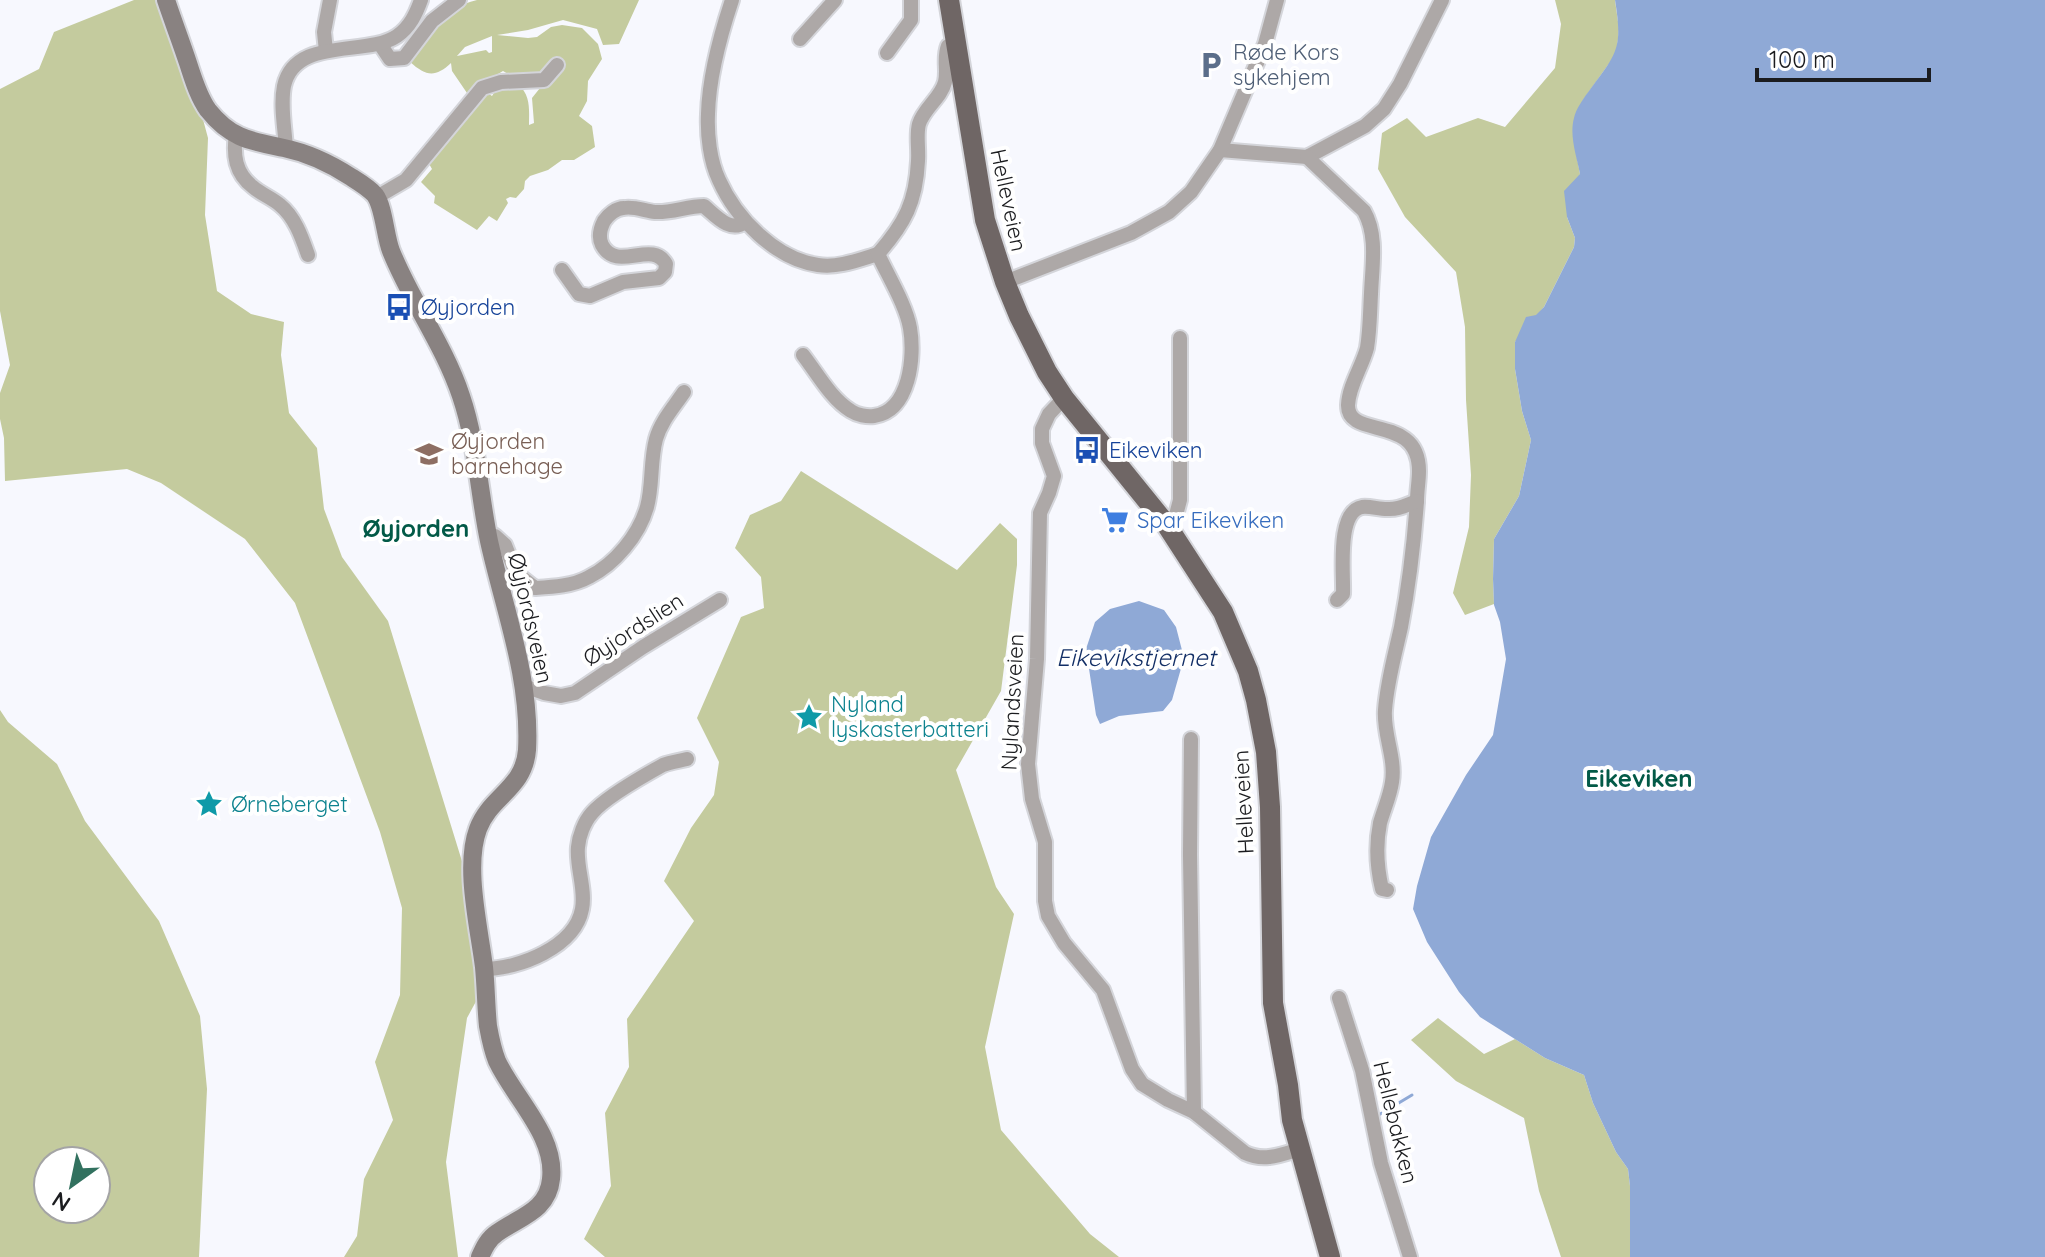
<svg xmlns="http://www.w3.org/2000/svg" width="2045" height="1257" viewBox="0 0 2045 1257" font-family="Quicksand,sans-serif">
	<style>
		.green { fill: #c4cb9e; fill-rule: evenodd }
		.water { fill: #8fa9d6 }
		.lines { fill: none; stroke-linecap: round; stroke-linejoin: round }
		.stream { stroke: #8fa9d6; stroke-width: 3 }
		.street-casing { stroke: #d4d5da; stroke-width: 18 }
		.secondary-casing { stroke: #d4d5da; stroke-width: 22 }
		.primary-casing { stroke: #d4d5da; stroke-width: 24 }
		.street { stroke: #ada8a7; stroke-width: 14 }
		.secondary { stroke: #898281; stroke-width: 18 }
		.primary { stroke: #6f6665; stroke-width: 20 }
		.labels { text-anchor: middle; stroke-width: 8; stroke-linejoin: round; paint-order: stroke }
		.service-label { font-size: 22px; fill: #4e5e75; stroke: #fff; text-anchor: start }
		.street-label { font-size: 22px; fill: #1b1c1f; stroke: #fff }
		.transit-label { font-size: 22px; fill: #164399; stroke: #fff; text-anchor: start }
		.education-label { font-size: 22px; fill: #785e54; stroke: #fff; text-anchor: start }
		.shop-label { font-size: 22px; fill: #366cbe; stroke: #fff; text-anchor: start }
		.culture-label { font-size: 22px; fill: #0d838f; stroke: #fff; text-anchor: start }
		.neighbourhood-label { font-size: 24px; font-weight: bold; fill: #035a47; stroke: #fff }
		.water-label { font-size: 24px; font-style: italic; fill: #132f66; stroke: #fff }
	</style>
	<rect width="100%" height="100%" fill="#f7f8fe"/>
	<!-- green -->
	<g class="green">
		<path d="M134 0H166L180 34 208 138 205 215 217 291 251 314 284 322 281 355 289 413 317 448 324 509 342 557 388 621 465 871 480 994 467 1018 446 1162 458 1257H344L357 1236 364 1179 393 1120 375 1062 400 995 402 908 380 832 295 603 245 539 161 483 127 469 5 481 4 438 0 419V393L10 365 0 311V89L39 69 54 32Z"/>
		<path d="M477 0H639L619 44 603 45 597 29 563 20 528 30 497 35 528 38 537 37 551 27 562 25 582 28 598 44 602 59 588 81 587 101 579 116 592 126 595 147 574 160H562L548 170 530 176 525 181 524 189 516 198 510 197 506 199 508 203 497 221 489 216 477 230 434 203 435 196 421 182 432 169 428 162 485 91 492 96 499 85 518 84C531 96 529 109 529 125L534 123 532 98 560 63C544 72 520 83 503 71L467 93 452 71 451 63C435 78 426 76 410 62 430 34 442 8 477 0ZM492 36V52L489 53 486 50 457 56 465 47Z"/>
		<path d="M1555 0H1615L1619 29 1617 49 1613 58 1583 100 1574 142 1580 174 1567 217 1575 238 1574 247 1544 307 1515 342V369L1522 411 1531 440 1519 496 1494 539 1493 579 1494 604 1465 615 1453 593 1469 527 1471 475 1466 400 1465 327 1456 272 1405 217 1378 169 1382 133 1407 118 1426 137 1478 118 1505 127 1555 68 1561 24Z"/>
		<path d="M801 471 957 570 1000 523 1017 539V565L1001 691 956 770 996 887 1014 914 985 1047 1001 1130 1090 1234 1119 1257H605L584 1239 611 1186 605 1113 629 1067 627 1019 694 921 664 881 691 828 714 795 719 762 697 718 741 617 764 608 761 577 735 548 750 515 781 501Z"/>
		<path d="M0 710 8 722 57 764 85 821 159 921 200 1016 207 1089 199 1257H0ZM96 1161V1209H48V1161Z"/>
		<path d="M1438 1018 1484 1054 1515 1039 1545 1058 1584 1075 1593 1103 1616 1152 1628 1169 1630 1186V1257H1561L1539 1191 1524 1118 1456 1081 1411 1040Z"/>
	</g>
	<!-- water -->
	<g class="water">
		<path d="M1615 0H2045V1257H1630V1186L1628 1169 1616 1152 1593 1103 1584 1075 1545 1058 1480 1017 1459 992 1427 942 1413 909 1417 886 1431 837 1466 775 1493 735 1506 659 1500 622 1494 605 1493 579 1494 539 1519 496 1531 440 1522 411 1515 369V342L1526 317 1536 315 1544 307 1574 247 1575 238 1567 217 1564 191 1580 174C1577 157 1569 136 1574 118 1576 109 1583 99 1589 91 1617 53 1623 49 1615 0Z"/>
		<path d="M1139 601 1164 610 1176 627 1184 658 1172 700 1163 711 1119 716 1100 724 1096 715 1086 649 1095 622 1110 609Z"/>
	</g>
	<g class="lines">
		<!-- stream -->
		<path class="stream" d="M1377 1116 1412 1095"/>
		<!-- street casing -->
		<g class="street-casing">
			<g id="street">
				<path d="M732 0C720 36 709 76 708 114 707 135 710 161 719 180 736 218 775 259 818 265 839 268 858 260 878 254"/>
				<path d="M800 39 835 0"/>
				<path d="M380 44 390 59 404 58 432 21 459 0"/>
				<path d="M326 51 324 32 330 0"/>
				<path d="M887 53 911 20V0"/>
				<path d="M236 134C233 155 235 173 253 187 261 194 272 198 280 205 295 217 302 238 308 255"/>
				<path d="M286 149C285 129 280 106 284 86 295 36 366 57 397 36 410 27 416 14 421 0"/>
				<path d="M1220 150 1307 157 1365 126 1384 109 1400 84 1442 0"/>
				<path d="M1307 157 1364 211C1378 236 1372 266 1371 294 1370 311 1370 330 1367 348 1362 367 1349 385 1348 405 1347 440 1419 413 1419 471 1419 481 1417 491 1417 501 1414 543 1409 585 1401 627 1395 654 1387 682 1385 710 1383 734 1396 758 1392 782 1390 796 1384 809 1380 823 1376 843 1377 868 1382 889L1387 890"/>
				<path d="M377 197 406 180 482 88 501 82 544 80 557 65"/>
				<path d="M562 270 579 294 590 296 623 282 659 278 665 272 666 264C652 239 617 273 602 245 598 237 600 229 604 221 608 215 616 208 624 208 634 206 645 211 655 212 672 213 687 206 704 206 716 216 730 233 745 222"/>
				<path d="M1005 282 1131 233 1169 212 1191 192 1220 150 1265 44 1277 0"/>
				<path d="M803 355C817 373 831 399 851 411 857 415 867 417 874 416 910 411 915 356 910 328 906 305 888 276 878 254 905 223 916 202 918 161 919 148 916 135 919 124 924 108 941 98 945 82 948 70 943 58 948 46L956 43"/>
				<path d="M1064 398 1049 414 1042 429V443L1054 476 1049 493 1040 513 1037 659 1028 764 1032 799 1045 842V901L1048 916 1064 943 1103 990 1132 1069 1142 1084 1168 1100 1194 1112 1245 1153C1264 1162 1280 1155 1300 1149"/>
				<path d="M1166 524 1176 515 1180 500V338"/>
				<path d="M489 539 495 536 505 545 516 573 535 588C553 587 573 586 589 577 615 564 639 535 647 507 653 485 650 461 656 439 661 421 674 407 684 392"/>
				<path d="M1337 600 1343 594C1344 574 1336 512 1362 507 1370 506 1378 509 1387 509 1398 510 1406 505 1417 501"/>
				<path d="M524 686 544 693 561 696 575 693 643 647 720 600"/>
				<path d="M1191 739 1190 855 1194 1112"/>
				<path d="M484 969C519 969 575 947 582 909 586 889 576 867 578 847 579 836 584 822 592 813 605 798 645 775 663 765 670 762 679 761 687 759"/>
				<path d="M1339 998 1362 1070 1381 1163 1410 1257"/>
			</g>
		</g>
		<!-- secondary casing -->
		<g class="secondary-casing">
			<path id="secondary" d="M166 0C173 21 181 42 188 63 193 78 198 96 208 110 231 139 251 141 284 148 308 153 331 164 351 177 359 182 369 188 375 195 384 207 385 236 391 251 411 301 444 345 461 396 477 443 479 493 489 541 504 609 531 678 527 750 524 789 490 796 478 829 464 866 479 927 484 967 486 987 486 1007 488 1026 490 1037 493 1051 497 1061 515 1099 556 1136 551 1179 548 1211 519 1217 497 1233 488 1239 484 1248 480 1257"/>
		</g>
		<!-- primary casing -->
		<g class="primary-casing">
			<path id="primary" d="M949 0 985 220 1005 282 1019 316 1047 372 1064 398 1166 524 1223 612 1248 671 1256 700 1266 752 1270 807 1273 1003 1288 1085 1292 1120 1330 1257"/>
		</g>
		<!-- street -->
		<use href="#street" class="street"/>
		<!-- secondary -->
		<use href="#secondary" class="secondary"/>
		<!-- primary -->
		<use href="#primary" class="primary"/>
	</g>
	<!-- icons -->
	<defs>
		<g id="parking-bare" transform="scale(2.16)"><path d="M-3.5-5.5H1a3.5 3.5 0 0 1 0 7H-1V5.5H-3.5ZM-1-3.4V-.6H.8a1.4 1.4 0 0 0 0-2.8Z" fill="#5c6f8a" stroke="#fff" stroke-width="2.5" paint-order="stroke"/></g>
		<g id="bus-bare" transform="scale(2.16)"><path d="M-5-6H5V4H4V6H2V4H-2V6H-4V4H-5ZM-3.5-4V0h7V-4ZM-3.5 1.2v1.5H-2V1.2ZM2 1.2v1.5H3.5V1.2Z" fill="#1a4fb4" stroke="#fff" stroke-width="2.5" paint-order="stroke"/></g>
		<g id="school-bare" transform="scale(2.16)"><path d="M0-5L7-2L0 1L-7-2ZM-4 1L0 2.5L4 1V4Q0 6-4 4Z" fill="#8d6e63" stroke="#fff" stroke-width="2.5" paint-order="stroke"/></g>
		<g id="supermarket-bare" transform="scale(2.16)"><path d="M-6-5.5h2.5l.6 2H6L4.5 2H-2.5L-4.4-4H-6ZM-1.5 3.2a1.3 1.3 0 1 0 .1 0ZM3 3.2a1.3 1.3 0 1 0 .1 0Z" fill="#3f7fe0" stroke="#fff" stroke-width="2.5" paint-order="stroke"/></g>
		<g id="sight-bare" transform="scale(2.16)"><path d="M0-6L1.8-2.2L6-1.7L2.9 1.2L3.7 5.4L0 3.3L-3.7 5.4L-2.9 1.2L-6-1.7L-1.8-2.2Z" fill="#0f9aa8" stroke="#fff" stroke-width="2.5" paint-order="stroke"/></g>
	</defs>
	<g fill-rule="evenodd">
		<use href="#parking-bare" x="1211" y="65"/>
		<use href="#bus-bare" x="399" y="307"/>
		<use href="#bus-bare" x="1087" y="450"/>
		<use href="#school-bare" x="429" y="454"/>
		<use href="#supermarket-bare" x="1115" y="520"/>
		<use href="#sight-bare" x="809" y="717"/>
		<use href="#sight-bare" x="209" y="804"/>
	</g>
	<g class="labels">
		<!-- service labels -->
		<g class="service-label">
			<text x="1233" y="60">Røde Kors<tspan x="1233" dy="25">sykehjem</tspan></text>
		</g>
		<!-- street labels -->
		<g class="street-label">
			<text transform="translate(1009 200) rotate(78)" y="8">Helleveien</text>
			<text transform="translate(531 618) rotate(77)" y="8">Øyjordsveien</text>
			<text transform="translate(633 629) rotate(-33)" y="8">Øyjordslien</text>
			<text transform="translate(1012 702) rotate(-87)" y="8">Nylandsveien</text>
			<text transform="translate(1243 802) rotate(-93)" y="8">Helleveien</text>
			<text transform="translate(1396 1122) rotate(76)" y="8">Hellebakken</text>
		</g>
		<!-- transit labels -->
		<g class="transit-label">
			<text x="421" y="315">Øyjorden</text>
			<text x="1109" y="458">Eikeviken</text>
		</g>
		<!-- education labels -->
		<g class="education-label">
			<text x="451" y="449">Øyjorden<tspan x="451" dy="25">barnehage</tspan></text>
		</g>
		<!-- shop labels -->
		<g class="shop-label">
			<text x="1137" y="528">Spar Eikeviken</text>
		</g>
		<!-- culture labels -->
		<g class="culture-label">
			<text x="831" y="712">Nyland<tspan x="831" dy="25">lyskasterbatteri</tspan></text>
			<text x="231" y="812">Ørneberget</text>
		</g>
		<!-- neighbourhood labels -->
		<g class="neighbourhood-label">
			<text x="416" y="537">Øyjorden</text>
			<text x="1639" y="787">Eikeviken</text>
		</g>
		<!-- water labels -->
		<g class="water-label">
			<text x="1136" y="666">Eikevikstjernet</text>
		</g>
	</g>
	<!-- north arrow -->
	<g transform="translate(72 1185) rotate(213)"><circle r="38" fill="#ffffff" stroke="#a4a4a5" stroke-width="2"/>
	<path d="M0-6L14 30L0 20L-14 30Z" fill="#32715f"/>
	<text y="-12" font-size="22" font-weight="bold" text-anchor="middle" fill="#1b1c1f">N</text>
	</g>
	<!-- scale -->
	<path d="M1757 68v12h172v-12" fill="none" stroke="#1b1c1f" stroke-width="4"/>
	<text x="1769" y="68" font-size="24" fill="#1b1c1f" stroke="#ffffff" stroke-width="6" paint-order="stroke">100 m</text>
</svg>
